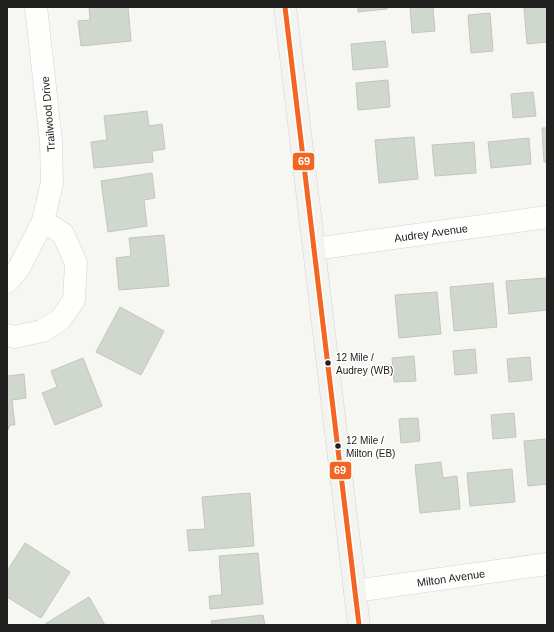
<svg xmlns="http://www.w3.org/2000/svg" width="554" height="632" viewBox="0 0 554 632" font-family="Arial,sans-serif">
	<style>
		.building { fill: #d0d7cc; stroke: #c4c5c2 }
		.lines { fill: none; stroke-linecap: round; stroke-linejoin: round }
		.minor-casing { stroke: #d3d3d1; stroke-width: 23 }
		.secondary-casing { stroke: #d3d3d1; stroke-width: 23 }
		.minor { stroke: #fefefd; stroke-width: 22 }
		.secondary { stroke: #f3f3ef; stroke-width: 22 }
		.bus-1-casing { stroke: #fff; stroke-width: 8 }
		.bus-1 { stroke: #f26522; stroke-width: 5 }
		.bus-dot { fill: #20211e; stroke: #fff; stroke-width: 1.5 }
		.labels { text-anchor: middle; stroke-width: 3; stroke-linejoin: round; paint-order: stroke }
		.bus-label { font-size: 10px; fill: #20211e; stroke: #fff; text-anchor: start }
		.street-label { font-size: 11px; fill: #20211e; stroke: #fff }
		.line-badge { stroke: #fff; stroke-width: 1.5 }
		.badge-label { font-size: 11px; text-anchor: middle; font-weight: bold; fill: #fff }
	</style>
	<rect width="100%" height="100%" fill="#f6f6f2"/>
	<!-- building -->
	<g class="building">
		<path d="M89 7H128L131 41 81 46 78 21 90 20Z"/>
		<path d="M358 7H387V9L358 12Z"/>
		<path d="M410 7H433L435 31 412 33Z"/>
		<path d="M547 7V42L527 44 524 8Z"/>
		<path d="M490 13 493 51 471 53 468 15Z"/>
		<path d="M385 41 388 67 353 70 351 44Z"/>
		<path d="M388 80 390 107 358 110 356 83Z"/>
		<path d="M533 92 536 116 513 118 511 94Z"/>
		<path d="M147 111 149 126 162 124 165 149 152 151 153 162 94 168 91 142 107 140 104 116Z"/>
		<path d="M542 128H547V162H544Z"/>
		<path d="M414 137 418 179 379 183 375 140Z"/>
		<path d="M529 138 531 164 491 168 488 142Z"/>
		<path d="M474 142 476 173 435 176 432 145Z"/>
		<path d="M152 173 155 198 144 200 147 226 108 232 101 181Z"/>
		<path d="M164 235 169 286 119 290 116 258 131 256 129 238Z"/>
		<path d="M547 278V310L509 314 506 281Z"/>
		<path d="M493 283 497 327 454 331 450 287Z"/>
		<path d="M437 292 441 334 399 338 395 295Z"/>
		<path d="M120 307 164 331 141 375 96 352Z"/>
		<path d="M475 349 477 373 455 375 453 351Z"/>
		<path d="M414 356 416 381 394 382 392 358Z"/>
		<path d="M530 357 532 380 509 382 507 359Z"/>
		<path d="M83 358 102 406 55 425 42 393 57 387 51 371Z"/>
		<path d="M24 374 26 398 12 400 15 425H10L7 432V376Z"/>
		<path d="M514 413 516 437 493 439 491 415Z"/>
		<path d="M418 418 420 441 401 443 399 419Z"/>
		<path d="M547 439V491L546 484 528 486 524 441Z"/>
		<path d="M441 462 443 478 457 476 460 509 420 513 415 465Z"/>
		<path d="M512 469 515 502 470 506 467 473Z"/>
		<path d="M250 493 254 546 189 551 187 530 205 529 202 497Z"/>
		<path d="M25 543 70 572 41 618 7 597V571Z"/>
		<path d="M258 553 263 604 210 609 209 596 222 595 219 556Z"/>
		<path d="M89 597 105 625H46L45 624Z"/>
		<path d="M263 615 265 625H212L211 621Z"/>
	</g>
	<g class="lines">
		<!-- minor casing -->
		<g class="minor-casing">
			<g id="minor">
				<path d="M314 249 547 217"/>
				<path d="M7 282 19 268 43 221 52 183 51 141 36 7"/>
				<path d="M7 335 14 337 42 331 60 320 74 300 76 263 63 234 43 221"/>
				<path d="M355 591 547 564"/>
			</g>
		</g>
		<!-- secondary casing -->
		<g class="secondary-casing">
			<path id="secondary" d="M285 7 359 625"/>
		</g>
		<!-- minor -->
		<use href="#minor" class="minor"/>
		<!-- secondary -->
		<use href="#secondary" class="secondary"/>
		<!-- bus-1 casing -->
		<g class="bus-1-casing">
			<path id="bus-1" d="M285 7 359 625"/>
		</g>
		<!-- bus-1 -->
		<use href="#bus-1" class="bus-1"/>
	</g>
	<!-- markers -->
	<g class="bus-dot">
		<circle cx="328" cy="363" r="3.5"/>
		<circle cx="338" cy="446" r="3.5"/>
	</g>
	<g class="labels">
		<!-- bus labels -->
		<g class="bus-label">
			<text x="336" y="361">12 Mile /<tspan x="336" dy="13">Audrey (WB)</tspan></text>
			<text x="346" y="444">12 Mile /<tspan x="346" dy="13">Milton (EB)</tspan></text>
		</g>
		<!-- street labels -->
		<g class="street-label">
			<text transform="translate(48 114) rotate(-95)" y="4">Trailwood Drive</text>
			<text transform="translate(431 233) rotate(-8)" y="4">Audrey Avenue</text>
			<text transform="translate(451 578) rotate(-8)" y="4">Milton Avenue</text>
		</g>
	</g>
	<g class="line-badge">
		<rect x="292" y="152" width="23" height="19" rx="4" fill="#f26522"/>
		<rect x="329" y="461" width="23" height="19" rx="4" fill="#f26522"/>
	</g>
	<g class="badge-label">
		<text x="304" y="165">69</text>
		<text x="340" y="474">69</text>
	</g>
	<!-- border -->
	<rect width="554" height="632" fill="none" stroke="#20211e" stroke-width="16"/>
</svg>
